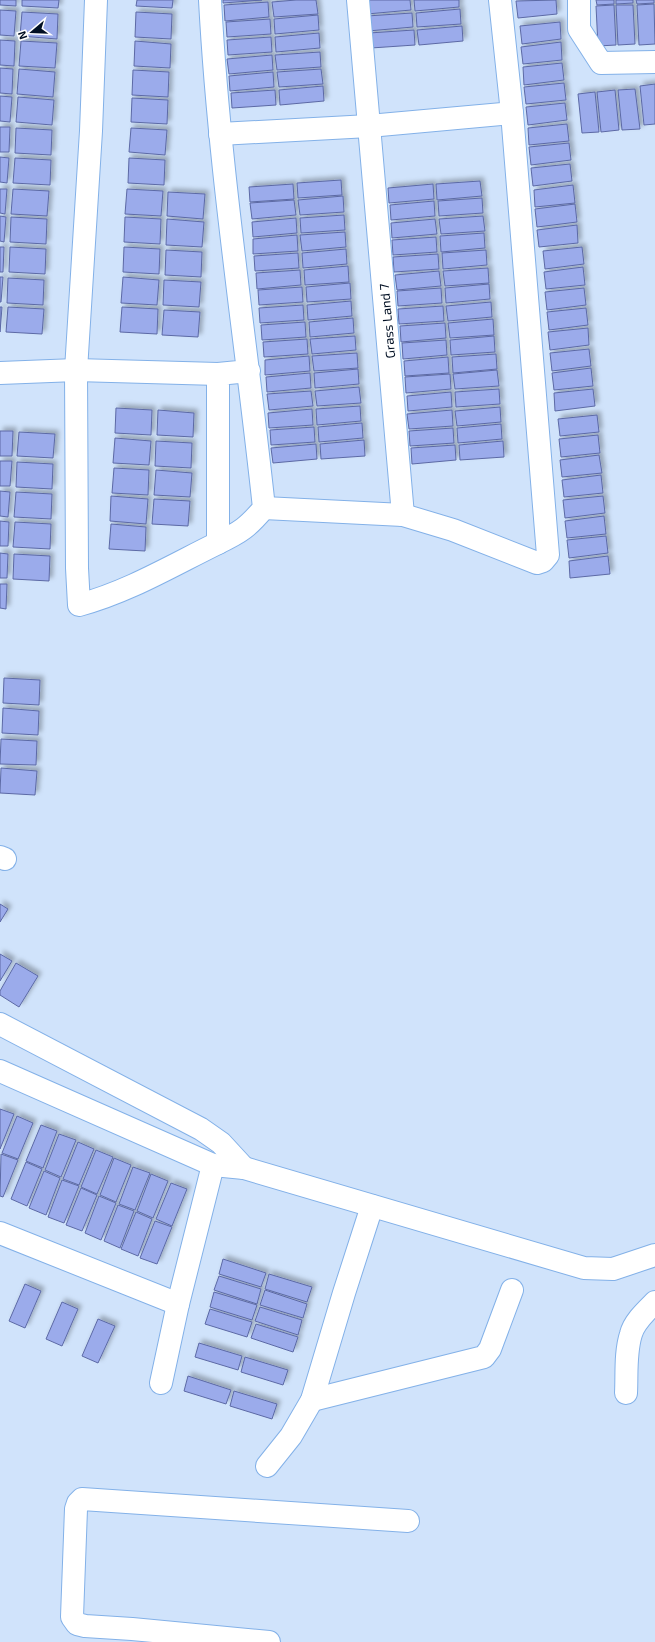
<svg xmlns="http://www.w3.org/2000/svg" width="655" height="1642" viewBox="0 0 655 1642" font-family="'Exo 2',sans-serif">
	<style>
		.building { fill: #9babeb; stroke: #5c69a5; filter: url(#shadow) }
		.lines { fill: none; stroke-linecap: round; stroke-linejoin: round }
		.minor-casing { stroke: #83b1e8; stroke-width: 24 }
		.minor { stroke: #fff; stroke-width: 22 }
		.labels { text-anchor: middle; stroke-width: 4; stroke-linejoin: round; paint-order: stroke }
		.street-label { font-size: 13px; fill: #010f23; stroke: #fff }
	</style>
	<defs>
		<filter id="shadow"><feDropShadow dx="3.5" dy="-3.5" stdDeviation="2" flood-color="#0004"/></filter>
	</defs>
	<rect width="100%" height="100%" fill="#d0e3fb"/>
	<!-- building -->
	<g class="building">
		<path d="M0 0H16V6L0 5Z"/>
		<path d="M22 0H59L58 8 22 6Z"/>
		<path d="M137 0H173L172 8 136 6Z"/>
		<path d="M223 0H262L223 3Z"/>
		<path d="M296 0H316L318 14 274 17 272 2Z"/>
		<path d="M366 0H410L411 10 367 14Z"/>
		<path d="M414 0H459V7L415 11Z"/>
		<path d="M556 0 557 14 518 18 516 1Z"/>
		<path d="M596 0H614V4L597 5Z"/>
		<path d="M616 0H633V3L616 4Z"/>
		<path d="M636 0H654V3L637 4Z"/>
		<path d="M268 2 269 17 225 21 224 5Z"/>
		<path d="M654 4 655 44 639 45 637 5Z"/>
		<path d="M614 5 616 45 598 46 596 6Z"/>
		<path d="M616 5H633L635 44 618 45Z"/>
		<path d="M460 9 461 24 417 27 416 13Z"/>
		<path d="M0 10 16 11 14 36 0 35Z"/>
		<path d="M22 12 58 14 57 39 20 36Z"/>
		<path d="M136 12 172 14 171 39 135 37Z"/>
		<path d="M412 13 413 27 368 31 367 16Z"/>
		<path d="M318 15 319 30 275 34 274 19Z"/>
		<path d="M270 19 271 34 227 37 226 22Z"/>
		<path d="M560 22 561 39 522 44 520 26Z"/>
		<path d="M462 26 463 41 419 45 417 30Z"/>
		<path d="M414 30 415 45 371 48 369 33Z"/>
		<path d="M319 33 320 48 276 52 275 37Z"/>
		<path d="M271 37 272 52 228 55 227 40Z"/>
		<path d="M0 40 15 41 14 66 0 65Z"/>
		<path d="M21 41 57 43 55 68 19 66Z"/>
		<path d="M135 41 171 44 170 68 134 66Z"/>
		<path d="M561 42 562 60 523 64 521 47Z"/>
		<path d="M320 52 321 67 277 70 275 55Z"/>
		<path d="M272 55 273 70 229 74 227 59Z"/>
		<path d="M562 63 564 80 524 85 523 67Z"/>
		<path d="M0 68 13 69 12 94 0 93Z"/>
		<path d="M19 69 55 72 53 97 17 94Z"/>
		<path d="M321 69 323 84 279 87 277 72Z"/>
		<path d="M133 70 169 72 168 97 132 95Z"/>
		<path d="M273 72 274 87 230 91 229 76Z"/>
		<path d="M564 83 566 100 526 104 524 87Z"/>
		<path d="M655 84V124L644 125 640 86Z"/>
		<path d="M323 86 324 101 280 105 279 90Z"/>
		<path d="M635 89 640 129 622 130 618 90Z"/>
		<path d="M275 90 276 105 232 108 231 93Z"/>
		<path d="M615 90 619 130 601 132 597 92Z"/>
		<path d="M595 92 599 132 582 133 578 94Z"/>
		<path d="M0 96 12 97 10 122 0 121Z"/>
		<path d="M18 97 54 100 52 125 16 122Z"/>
		<path d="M132 98 168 100 167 124 131 122Z"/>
		<path d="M565 103 567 120 528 125 526 107Z"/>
		<path d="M567 124 569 141 529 145 528 128Z"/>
		<path d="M0 127H10L9 152H0Z"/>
		<path d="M16 128 52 130 51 155 15 153Z"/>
		<path d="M131 128 167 130 165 155 129 152Z"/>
		<path d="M569 143 571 160 531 165 529 147Z"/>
		<path d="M0 157 9 158 7 183 0 182Z"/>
		<path d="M15 158 51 160 50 185 13 183Z"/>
		<path d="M129 158 165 160 164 185 128 183Z"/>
		<path d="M570 164 572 181 533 186 531 168Z"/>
		<path d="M341 180 342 195 298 198 297 183Z"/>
		<path d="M480 181 482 196 437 200 436 184Z"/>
		<path d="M293 184 294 199 250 202 249 187Z"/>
		<path d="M433 184 434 199 389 203 388 188Z"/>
		<path d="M573 185 575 203 535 207 534 190Z"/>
		<path d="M0 189H7L5 214 0 213Z"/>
		<path d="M13 189 49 191 47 216 11 214Z"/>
		<path d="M127 189 163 191 161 216 125 214Z"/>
		<path d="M168 192 205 194 203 219 167 216Z"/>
		<path d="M343 196 344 212 300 215 298 200Z"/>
		<path d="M482 198 483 213 439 216 438 201Z"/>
		<path d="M294 200 296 215 252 219 250 203Z"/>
		<path d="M434 201 435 216 391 220 390 205Z"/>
		<path d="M575 204 577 222 537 227 535 209Z"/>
		<path d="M344 215 345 230 301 233 300 218Z"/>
		<path d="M0 216 6 217 4 242 0 241Z"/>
		<path d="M483 216 485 231 441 234 439 219Z"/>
		<path d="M11 217 47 219 46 244 10 242Z"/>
		<path d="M125 217 161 219 160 244 124 242Z"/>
		<path d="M296 218 297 233 253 237 252 222Z"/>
		<path d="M167 219 204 222 202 247 166 245Z"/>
		<path d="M435 219 437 234 392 238 391 223Z"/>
		<path d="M577 225 578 243 539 247 537 230Z"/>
		<path d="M345 232 346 247 302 251 300 235Z"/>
		<path d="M484 233 485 248 441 252 440 236Z"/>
		<path d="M297 235 298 251 253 254V239Z"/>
		<path d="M436 237 437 252 393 255 392 240Z"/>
		<path d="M0 247H4L3 272H0Z"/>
		<path d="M10 247 46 249 45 274 9 272Z"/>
		<path d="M124 247 160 249 159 274 123 272Z"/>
		<path d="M582 247 584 264 545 269 543 251Z"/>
		<path d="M346 249 347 264 303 268 302 253Z"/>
		<path d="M166 250 202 252 201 277 165 275Z"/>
		<path d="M486 250 487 265 443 269 442 253Z"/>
		<path d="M298 253 299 268 255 271 254 256Z"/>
		<path d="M438 254 439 269 394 272 393 257Z"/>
		<path d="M348 266 349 282 305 285 304 270Z"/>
		<path d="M583 267 585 285 546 289 544 272Z"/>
		<path d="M488 268 489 283 445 286 443 271Z"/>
		<path d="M300 270 301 285 257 289 256 273Z"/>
		<path d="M439 271 441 286 397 290 395 275Z"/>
		<path d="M0 277H3L1 302H0Z"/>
		<path d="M123 277 159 280 157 305 121 303Z"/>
		<path d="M8 278 44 280 43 305 7 303Z"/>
		<path d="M164 280 201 282 199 307 163 305Z"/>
		<path d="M350 283 351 299 307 302 306 287Z"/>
		<path d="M489 284 490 299 446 303 445 288Z"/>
		<path d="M302 287 303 302 259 305 258 290Z"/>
		<path d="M441 288 442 303 398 306 397 291Z"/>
		<path d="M584 288 586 305 547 310 545 292Z"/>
		<path d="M351 301 352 316 308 320 307 305Z"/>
		<path d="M491 302 492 317 448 321 446 306Z"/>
		<path d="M303 305 304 320 260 323 259 308Z"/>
		<path d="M443 306 444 321 399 324 398 309Z"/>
		<path d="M0 307H2L0 332Z"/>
		<path d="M8 307 44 309 42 334 6 332Z"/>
		<path d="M122 307 158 309 157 334 120 332Z"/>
		<path d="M586 308 588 325 549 330 547 312Z"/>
		<path d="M164 310 200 312 198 337 162 335Z"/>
		<path d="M353 318 354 333 310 337 309 322Z"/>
		<path d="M493 319 494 335 450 338 448 323Z"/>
		<path d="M305 322 306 337 262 340 261 325Z"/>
		<path d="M445 323 446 338 401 342 400 326Z"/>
		<path d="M588 328 589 345 550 350 548 332Z"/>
		<path d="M355 336 356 350 312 354 310 339Z"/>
		<path d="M494 336 495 352 451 355 450 340Z"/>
		<path d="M307 339 308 354 264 357 263 342Z"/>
		<path d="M446 340 447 355 403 359 402 343Z"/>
		<path d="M589 349 591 366 552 371 550 353Z"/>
		<path d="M357 353 358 368 314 371 312 356Z"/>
		<path d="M496 354 497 369 453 373 452 357Z"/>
		<path d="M309 356 310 371 265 375V360Z"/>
		<path d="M448 357 449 373 405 376 404 361Z"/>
		<path d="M591 368 593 386 554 390 552 373Z"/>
		<path d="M358 369 359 384 315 388 314 373Z"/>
		<path d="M497 370 499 386 455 389 453 374Z"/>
		<path d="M310 373 311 388 267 392 266 377Z"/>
		<path d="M450 374 451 389 406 393 405 377Z"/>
		<path d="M359 387 361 403 317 406 315 391Z"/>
		<path d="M499 389 500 404 456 407 455 392Z"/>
		<path d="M593 389 595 406 555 411 554 393Z"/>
		<path d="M311 391 313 406 269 410 267 394Z"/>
		<path d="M451 392 452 407 408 411 407 396Z"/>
		<path d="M360 406 361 421 317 425 316 409Z"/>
		<path d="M500 407 501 422 457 426 455 411Z"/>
		<path d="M116 408 152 410 151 435 115 433Z"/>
		<path d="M312 409 313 425 269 428 268 413Z"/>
		<path d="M158 410 194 413 193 437 157 435Z"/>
		<path d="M452 410 453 426 409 429 407 414Z"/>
		<path d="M597 415 599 432 560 436 558 419Z"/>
		<path d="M362 423 363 438 319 442 318 427Z"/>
		<path d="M501 424 502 439 458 443 457 428Z"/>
		<path d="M314 427 315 442 271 445 270 430Z"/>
		<path d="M453 428 454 443 410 446 409 431Z"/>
		<path d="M0 431H13L12 456H0Z"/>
		<path d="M19 432 55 434 53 458 17 456Z"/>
		<path d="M598 435 600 453 561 457 559 439Z"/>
		<path d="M115 438 151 441 149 465 113 463Z"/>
		<path d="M364 440 365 456 321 459 320 444Z"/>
		<path d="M156 441 192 443 191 468 155 466Z"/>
		<path d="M503 441 504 457 460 460 459 445Z"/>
		<path d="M316 444 317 459 273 463 271 448Z"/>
		<path d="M455 445 456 460 412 464 411 448Z"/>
		<path d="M599 455 602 473 562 477 560 460Z"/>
		<path d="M0 461H12L10 486H0Z"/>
		<path d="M17 462 53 464 52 489 16 487Z"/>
		<path d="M114 468 149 470 148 495 112 493Z"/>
		<path d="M156 470 192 473 190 497 154 495Z"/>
		<path d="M601 475 603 493 564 497 562 480Z"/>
		<path d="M0 491 10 492 8 517 0 516Z"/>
		<path d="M16 492 52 494 51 519 14 517Z"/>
		<path d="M111 496 148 499 146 524 110 521Z"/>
		<path d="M603 496 605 513 565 518 563 500Z"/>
		<path d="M154 499 190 501 188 526 152 524Z"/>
		<path d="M604 516 606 534 567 538 565 521Z"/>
		<path d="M0 521 9 522 8 546H0Z"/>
		<path d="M15 522 51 524 50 549 13 547Z"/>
		<path d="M111 524 146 527 145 551 109 549Z"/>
		<path d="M606 536 608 553 569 558 567 540Z"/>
		<path d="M0 553 8 554 7 578H0Z"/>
		<path d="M14 554 50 556 49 581 13 579Z"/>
		<path d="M608 556 610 574 570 578 569 561Z"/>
		<path d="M0 584H7L6 609 0 608Z"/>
		<path d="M4 678 40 680 39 705 3 703Z"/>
		<path d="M3 708 39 711 38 735 2 733Z"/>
		<path d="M1 739 37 741 36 765 0 764Z"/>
		<path d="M1 768 37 771 35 795 0 793Z"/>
		<path d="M0 904 8 909 0 922Z"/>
		<path d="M0 954 12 961 0 981Z"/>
		<path d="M16 963 38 976 19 1007 0 995V991Z"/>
		<path d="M0 1109 14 1114 0 1149Z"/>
		<path d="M17 1116 33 1123 18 1159 2 1153Z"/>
		<path d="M41 1125 57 1131 43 1168 26 1161Z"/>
		<path d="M59 1134 76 1140 61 1177 45 1170Z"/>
		<path d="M78 1142 94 1149 79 1185 63 1179Z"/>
		<path d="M96 1150 113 1157 97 1194 81 1187Z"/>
		<path d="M1 1154 18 1160 3 1197 0 1196Z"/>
		<path d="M114 1158 131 1165 116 1202 100 1195Z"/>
		<path d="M26 1162 42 1169 27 1206 11 1199Z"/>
		<path d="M133 1167 150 1173 135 1210 119 1204Z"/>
		<path d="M44 1171 60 1178 46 1215 29 1208Z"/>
		<path d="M151 1174 168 1181 153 1218 137 1211Z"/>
		<path d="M62 1180 79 1186 64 1223 48 1217Z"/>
		<path d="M171 1183 187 1189 172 1226 156 1219Z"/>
		<path d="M81 1188 97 1195 82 1231 66 1225Z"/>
		<path d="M99 1196 116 1203 101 1240 85 1233Z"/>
		<path d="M118 1205 134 1211 120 1248 104 1241Z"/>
		<path d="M136 1212 152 1219 138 1256 121 1249Z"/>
		<path d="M155 1221 172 1227 157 1264 140 1258Z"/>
		<path d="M223 1259 266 1273 261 1287 219 1274Z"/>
		<path d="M269 1274 312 1287 307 1302 265 1289Z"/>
		<path d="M219 1276 261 1289 257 1304 214 1290Z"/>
		<path d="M25 1284 41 1291 25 1328 9 1321Z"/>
		<path d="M265 1290 307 1304 303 1318 260 1305Z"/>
		<path d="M214 1292 257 1305 252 1320 210 1307Z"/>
		<path d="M62 1302 78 1309 62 1346 46 1339Z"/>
		<path d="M260 1307 302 1320 298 1335 255 1321Z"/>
		<path d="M210 1309 252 1322 247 1337 205 1324Z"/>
		<path d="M98 1319 115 1326 98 1363 82 1356Z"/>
		<path d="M256 1324 298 1337 293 1352 251 1338Z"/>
		<path d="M199 1343 242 1356 238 1370 195 1357Z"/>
		<path d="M245 1357 288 1370 283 1385 241 1372Z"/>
		<path d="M188 1376 231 1390 226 1404 184 1391Z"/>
		<path d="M234 1391 277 1404 272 1419 230 1406Z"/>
	</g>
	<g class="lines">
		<!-- minor casing -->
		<g class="minor-casing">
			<g id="minor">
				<path d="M96 0 91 131 76 370 77 568 79 605C128 592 173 565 218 543"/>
				<path d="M210 0C219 170 246 339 264 508 248 527 241 532 218 543V374L249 371"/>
				<path d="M358 0 403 515"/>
				<path d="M579 0V29L601 63 655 62"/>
				<path d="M220 134 369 126 512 113"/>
				<path d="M0 373 76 370 218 374"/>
				<path d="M264 508 403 515 453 530 537 563 543 561 548 555 512 113 500 0"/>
				<path d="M0 857 5 859"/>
				<path d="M0 1024 201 1129 221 1143 244 1168"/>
				<path d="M0 1071 213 1165 244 1168 584 1268 613 1269 655 1255"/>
				<path d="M0 1233 178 1304"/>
				<path d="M161 1383 178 1304 213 1165"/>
				<path d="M626 1393C627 1374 625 1353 631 1334 634 1322 646 1311 655 1302"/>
				<path d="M312 1400 484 1357 490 1349 512 1290"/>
				<path d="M267 1466 291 1436 312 1400 344 1293 372 1206"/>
				<path d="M269 1642 132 1629 85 1626 77 1624 72 1617 76 1509 78 1503 82 1499 408 1521"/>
			</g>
		</g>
		<!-- minor -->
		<use href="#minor" class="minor"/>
	</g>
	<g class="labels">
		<!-- street labels -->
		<g class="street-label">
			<text transform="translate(387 321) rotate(-95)" y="5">Grass Land 7</text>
		</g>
	</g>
	<!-- north arrow -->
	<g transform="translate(32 32) rotate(251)" stroke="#ffffff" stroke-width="3" paint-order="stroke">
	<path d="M0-3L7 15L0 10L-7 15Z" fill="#010f23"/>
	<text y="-6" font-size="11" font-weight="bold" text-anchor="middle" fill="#010f23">N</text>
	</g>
</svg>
